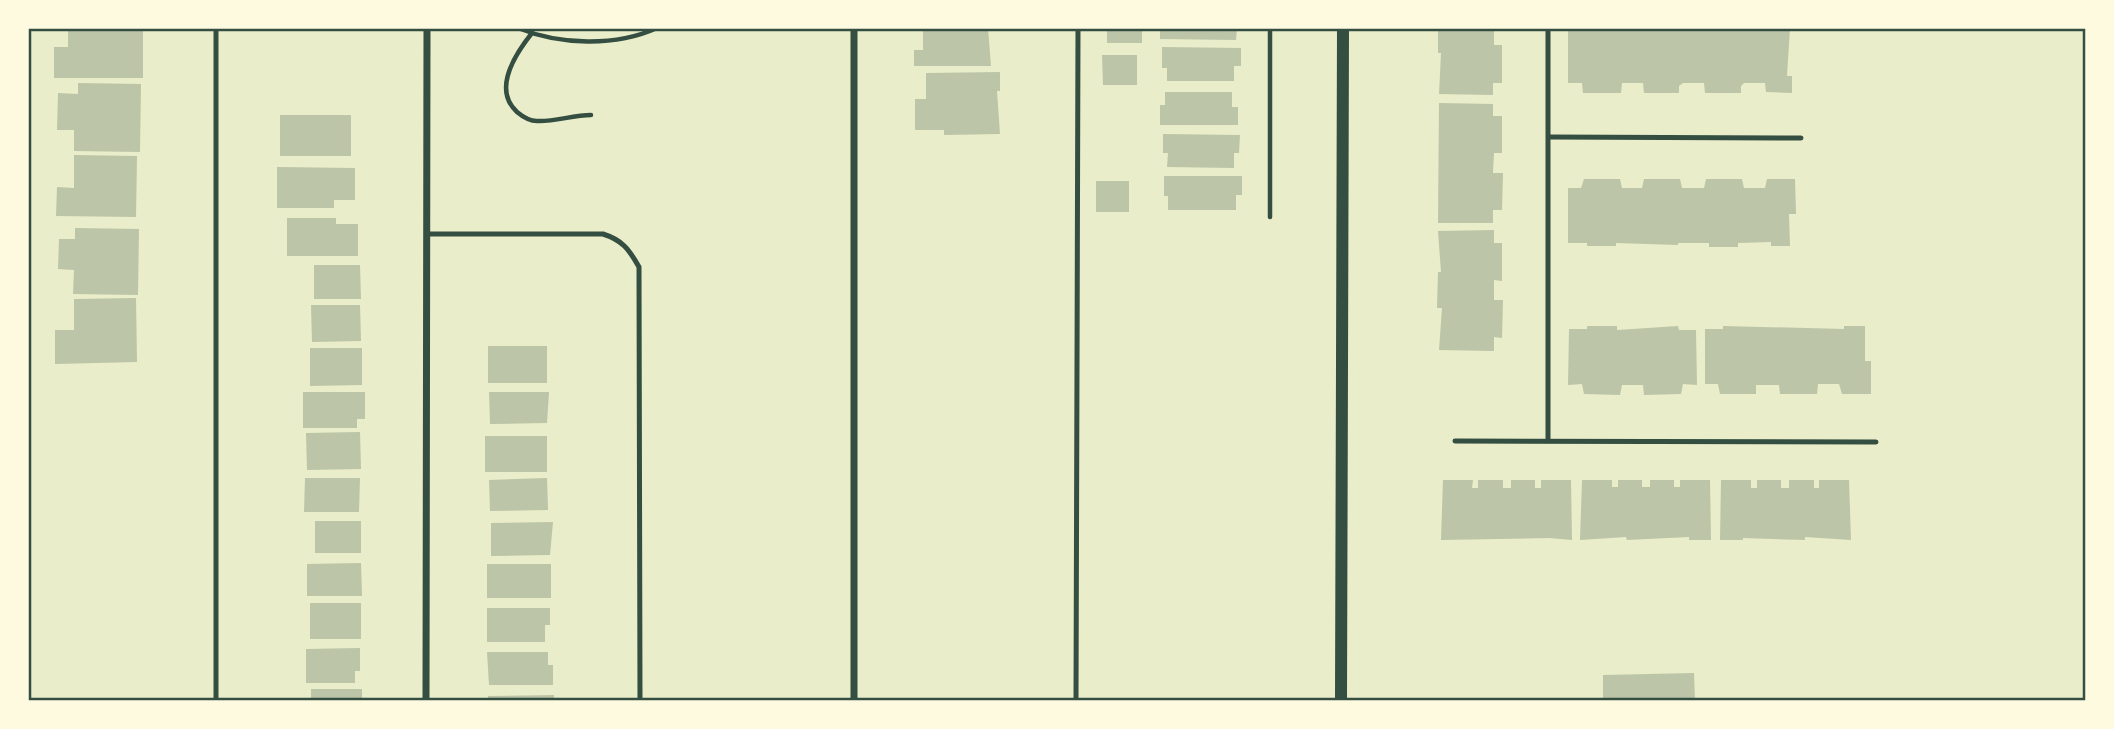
<svg xmlns="http://www.w3.org/2000/svg" width="2114" height="729" viewBox="0 0 2114 729" font-family="'Sofia Sans Condensed',sans-serif">
	<style>
		.building { fill: #bcc5a7 }
		.lines { fill: none; stroke-linecap: round; stroke-linejoin: round }
		.path { stroke: #344e41; stroke-width: 4.5 }
		.service { stroke: #344e41; stroke-width: 5 }
		.minor { stroke: #344e41; stroke-width: 7 }
		.tertiary { stroke: #344e41; stroke-width: 12 }
		.neatline { fill: none; stroke: #344e41; stroke-width: 2.5 }
	</style>
	<rect width="100%" height="100%" fill="#e9edc9"/>
	<!-- building -->
	<g class="building">
		<path d="M68 28H143V78H54V47H68Z"/>
		<path d="M923 28H988L991 66H914V50H923Z"/>
		<rect x="1107" y="28" width="35" height="15"/>
		<path d="M1160 28H1237L1236 40 1160 39Z"/>
		<path d="M1438 28H1494V45H1502V83H1493V95L1439 94 1441 53H1438Z"/>
		<path d="M1790 28 1787 76H1792V93L1766 92 1765 83H1744L1741 86V93H1705L1704 83H1683L1679 86V93H1644L1643 83H1622L1621 93H1583L1582 83H1568V29Z"/>
		<path d="M1162 47 1241 48V66H1234V81H1167V68H1162Z"/>
		<path d="M1102 55H1137V85H1103Z"/>
		<path d="M1000 72V91H997L1000 134 944 135V130H915V99H926V73Z"/>
		<path d="M78 83 141 84 140 152 74 151V130H57L58 93 78 94Z"/>
		<path d="M1165 92H1232V107H1238V125H1160V105H1165Z"/>
		<path d="M1439 103 1493 104V116H1502V153H1494L1493 173H1503L1502 210H1493V223H1438Z"/>
		<rect x="280" y="115" width="71" height="41"/>
		<path d="M1163 134 1240 135 1239 153H1234V168L1167 167 1168 153H1163Z"/>
		<path d="M74 155 137 156 136 217 56 216 57 187 74 188Z"/>
		<path d="M277 167 355 168V200H334V208H277Z"/>
		<path d="M1164 176H1242V195H1236V210H1168V196H1164Z"/>
		<path d="M1584 179H1620L1622 188H1642L1644 179H1680L1682 188H1704L1706 179H1742L1744 188H1765L1767 179H1795L1796 214H1789L1790 246H1771V242L1738 243V247H1709V243H1678V245L1616 243V246H1587V243H1568V188H1581Z"/>
		<rect x="1096" y="181" width="33" height="31"/>
		<path d="M287 218H336V224H358V256H287Z"/>
		<path d="M75 228 139 229 138 295 73 294 74 270 58 269 59 239H75Z"/>
		<path d="M1494 230V243H1502V281L1494 280V300H1503L1502 338 1494 337V351L1439 350 1442 308H1437L1438 272H1441L1438 231Z"/>
		<path d="M314 265H360L361 299H314Z"/>
		<path d="M136 298 137 362 55 364V330H74V299Z"/>
		<path d="M311 305H360L361 341 312 342Z"/>
		<path d="M1587 326H1617V330L1678 326 1679 330H1696L1697 385 1683 384 1681 394 1644 395 1643 385H1622L1620 395 1584 394 1582 384 1568 385 1569 329H1587Z"/>
		<path d="M1723 326 1844 329V326H1865V361H1871V394H1842L1839 384H1818L1817 394H1780L1779 385H1756V394H1720L1718 384H1705V329H1723Z"/>
		<rect x="488" y="346" width="59" height="37"/>
		<path d="M310 348H362V385L310 386Z"/>
		<path d="M303 392H365V419H357V428H303Z"/>
		<path d="M489 392H549L547 423 490 424Z"/>
		<path d="M360 432 361 469 307 470 306 433Z"/>
		<rect x="485" y="436" width="62" height="36"/>
		<path d="M305 478H360L359 512H304Z"/>
		<path d="M547 478 548 510 490 511 489 480Z"/>
		<path d="M1443 480H1473L1472 488H1478V480H1503V488H1511V480H1535V488H1541V480H1571L1572 540 1549 538 1441 540Z"/>
		<path d="M1582 480H1612V487H1618V480H1642V487H1650V480H1674V487H1680V480H1710L1711 540H1689V537L1627 540 1626 537 1580 540Z"/>
		<path d="M1721 480H1751V488H1757V480H1781V488H1789V480H1814V488H1819V480H1849L1851 540 1805 537V540L1743 538V540H1720Z"/>
		<rect x="315" y="521" width="46" height="32"/>
		<path d="M553 522 550 555 491 556V523Z"/>
		<path d="M361 563 362 596H307V564Z"/>
		<rect x="487" y="564" width="64" height="34"/>
		<rect x="310" y="603" width="51" height="36"/>
		<path d="M487 608H550V625H545V642H487Z"/>
		<path d="M360 648V671H355V683H306V649Z"/>
		<path d="M487 652H548V665H553V685H489Z"/>
		<path d="M1694 673 1695 701H1603V675Z"/>
		<rect x="311" y="689" width="51" height="12"/>
		<path d="M554 695V701H488V696Z"/>
	</g>
	<g class="lines">
		<!-- path -->
		<g class="path">
			<path d="M518 28C560 45 615 47 657 28"/>
			<path d="M1270 28V217"/>
			<path d="M532 33C516 53 492 89 517 112 523 117 529 121 537 121 554 122 573 115 591 115"/>
		</g>
		<!-- service -->
		<g class="service">
			<path d="M216 28V701"/>
			<path d="M1548 28V440"/>
			<path d="M1549 137 1801 138"/>
			<path d="M427 234H603C622 240 629 249 639 267L640 701"/>
			<path d="M1455 441 1876 442"/>
			<path d="M1076 701 1078 28"/>
		</g>
		<!-- minor -->
		<g class="minor">
			<path d="M854 28V701"/>
			<path d="M426 701 427 28"/>
		</g>
		<!-- tertiary -->
		<path class="tertiary" d="M1341 701 1343 28"/>
	</g>
	<!-- border -->
	<rect width="2114" height="729" fill="none" stroke="#fefae0" stroke-width="60"/>
	<rect x="30" y="30" width="2054" height="669" class="neatline"/>
</svg>
